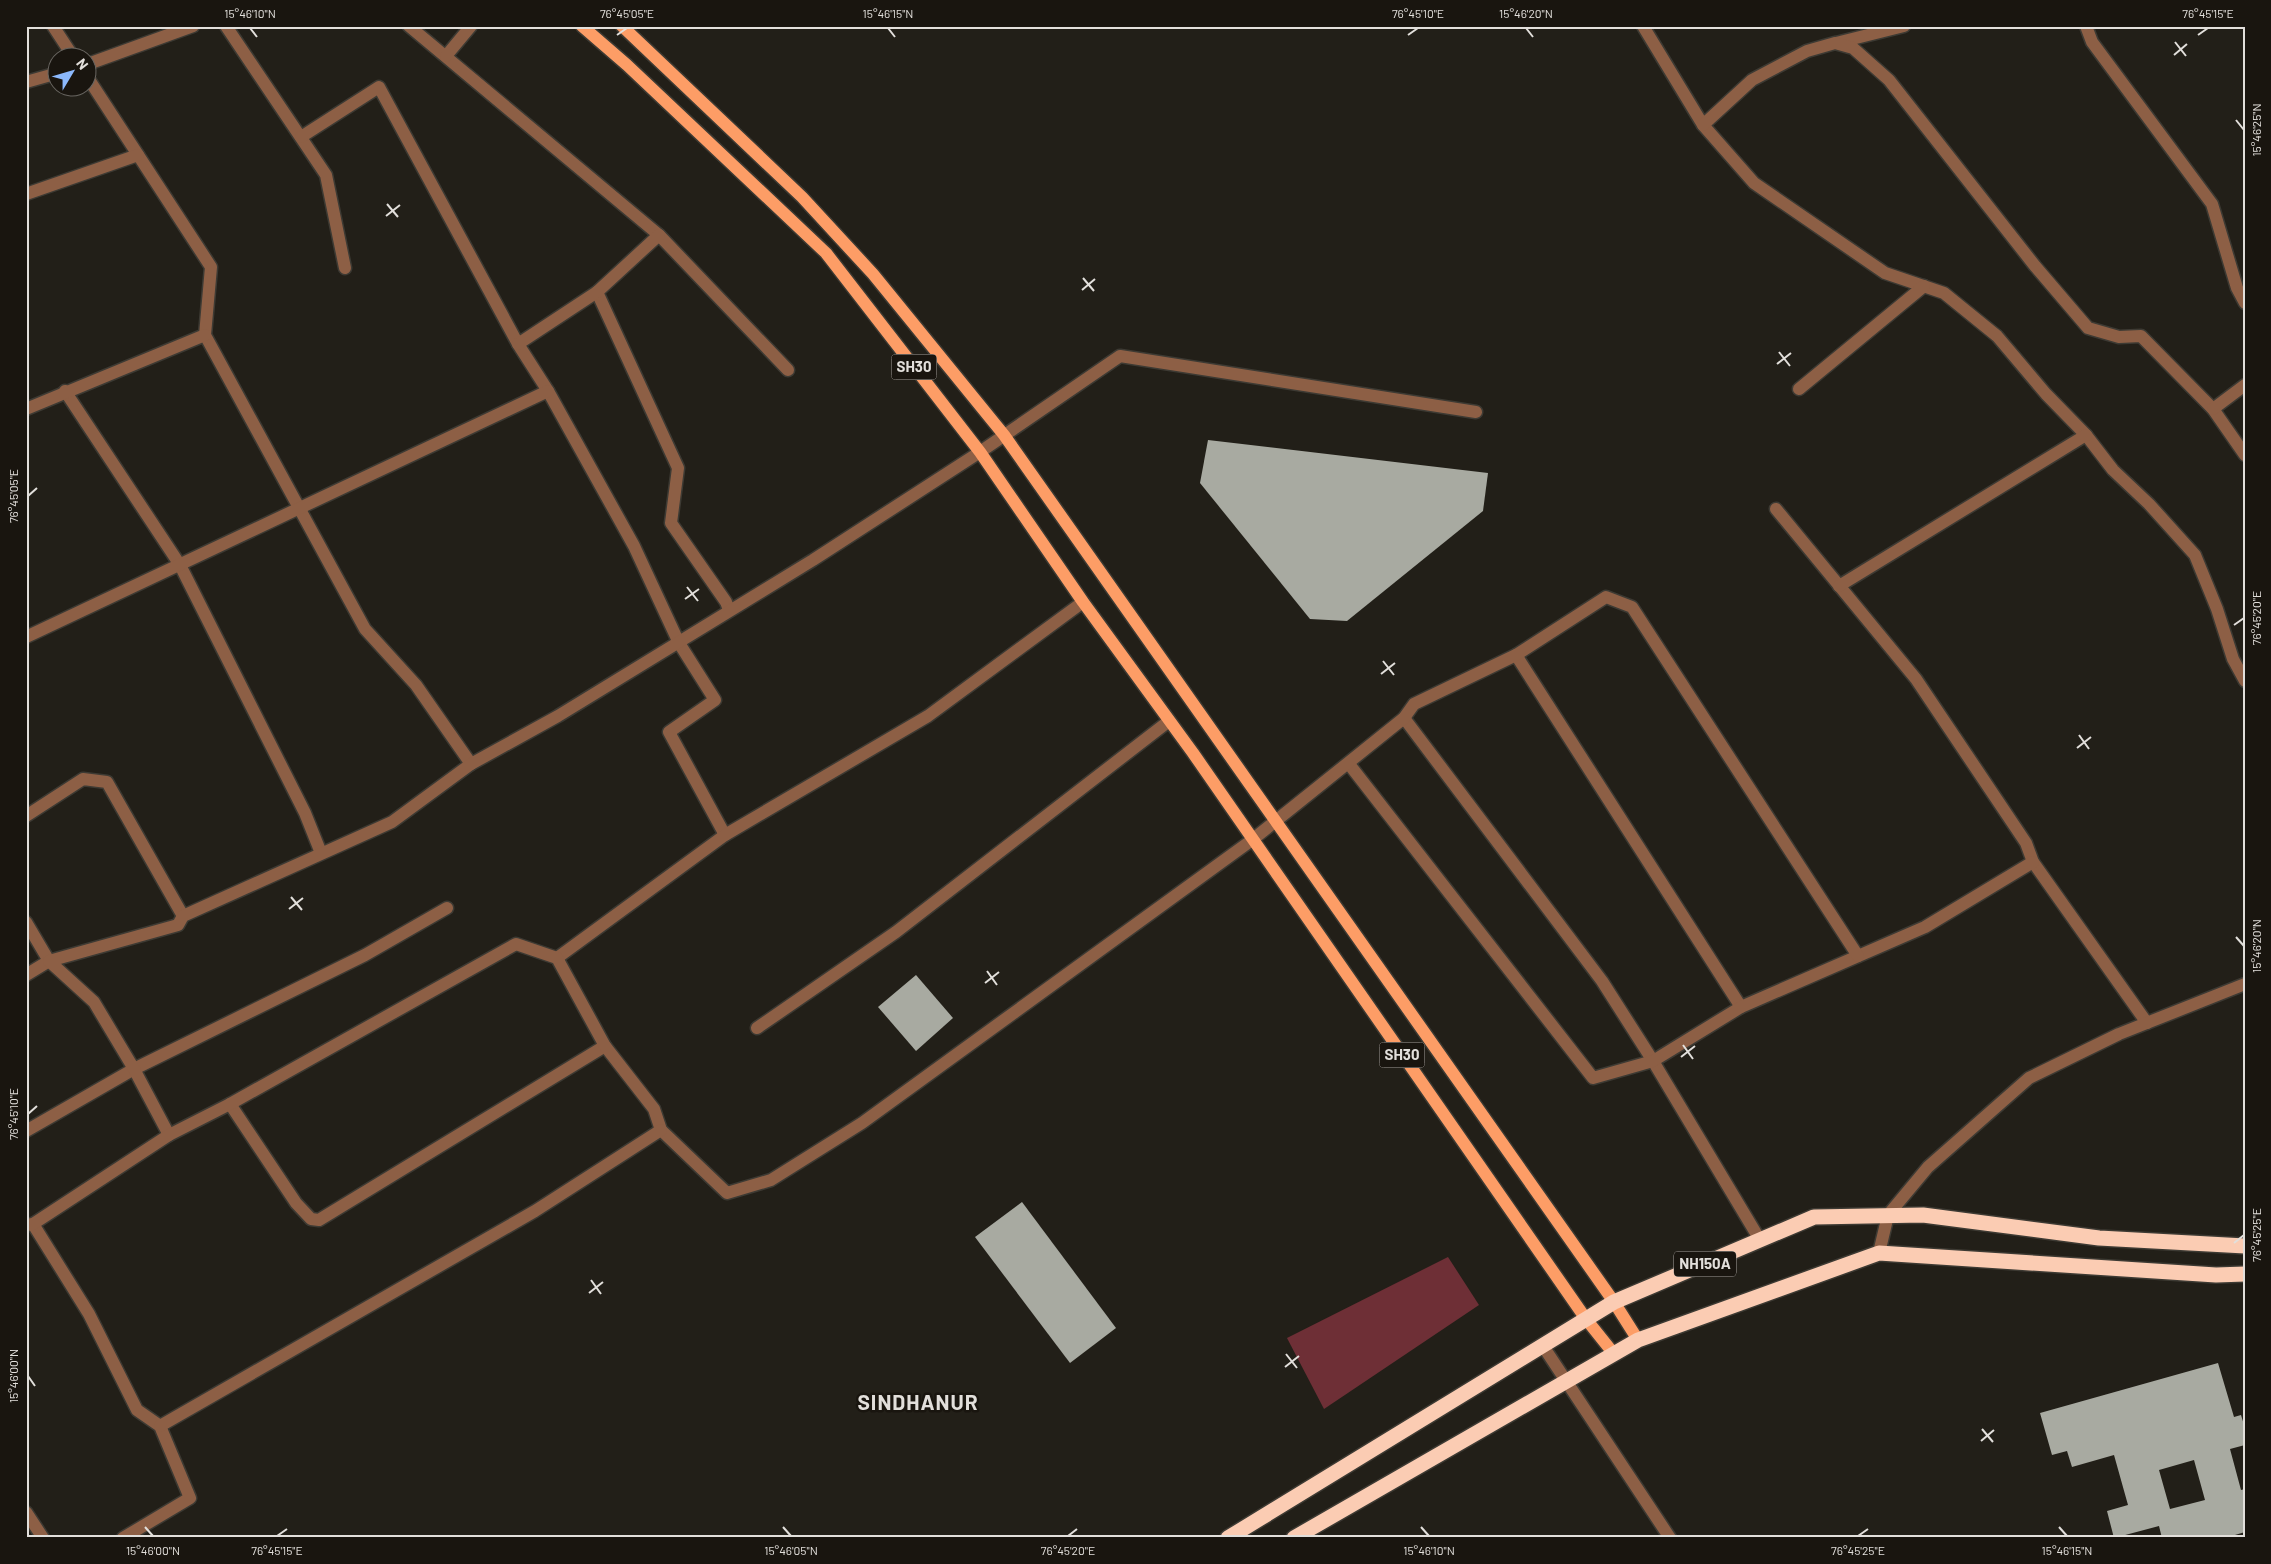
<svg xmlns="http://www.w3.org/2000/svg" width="2271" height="1564" viewBox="0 0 2271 1564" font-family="Barlow,sans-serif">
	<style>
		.green { fill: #6e2f36 }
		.building { fill: #a8aaa1; fill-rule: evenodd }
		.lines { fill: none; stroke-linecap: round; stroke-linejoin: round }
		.minor-casing { stroke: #3d3a33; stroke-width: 15 }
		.major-casing { stroke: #3d3a33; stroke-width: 15 }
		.highway-casing { stroke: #3d3a33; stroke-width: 18 }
		.minor { stroke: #8d5f45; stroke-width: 12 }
		.major { stroke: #fd9d66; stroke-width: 12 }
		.highway { stroke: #fbccb3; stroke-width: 15 }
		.ticks { fill: none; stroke: #e2dfdb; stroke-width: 2 }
		.labels { text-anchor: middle; stroke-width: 5; stroke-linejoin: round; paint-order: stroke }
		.shield { fill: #19150f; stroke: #a6a29e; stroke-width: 1 }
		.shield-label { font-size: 15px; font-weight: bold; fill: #e2dfdb }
		.district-label { font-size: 21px; font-weight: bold; letter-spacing: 1px; fill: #e2dfdb; stroke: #19150f }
		.neatline { fill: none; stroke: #e2dfdb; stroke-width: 2 }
		.ticks-label { font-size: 12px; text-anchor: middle; fill: #e2dfdb }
	</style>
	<rect width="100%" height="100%" fill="#221f18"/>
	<!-- green -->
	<path class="green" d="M1448 1257 1479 1305 1324 1409 1287 1338Z"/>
	<!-- building -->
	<g class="building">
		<path d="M1208 440 1488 473 1483 511 1347 621 1310 619 1200 483Z"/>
		<path d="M916 975 953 1018 916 1051 878 1007Z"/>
		<path d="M1022 1202 1116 1328 1070 1363 975 1237Z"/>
		<path d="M2218 1363 2234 1417 2241 1415 2245 1428V1445L2230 1449 2241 1490 2245 1489V1532L2225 1538H2162L2159 1526 2114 1538 2107 1511 2128 1505 2114 1455 2072 1467 2067 1451 2052 1455 2040 1413ZM2194 1460 2205 1500 2170 1509 2159 1470Z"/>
	</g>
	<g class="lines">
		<!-- minor casing -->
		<g class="minor-casing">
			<g id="minor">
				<path d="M53 26 74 58"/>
				<path d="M226 26 326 175 345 268"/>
				<path d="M409 26 659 235 788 370"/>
				<path d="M1643 26 1703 125 1754 183 1885 273 1944 293 1997 336 2046 394 2086 435 2113 470 2149 504 2195 555 2217 609 2233 659 2245 681"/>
				<path d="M2086 26 2092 42 2212 204 2237 288 2245 303"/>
				<path d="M1836 43 1904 26"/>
				<path d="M446 56 471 26"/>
				<path d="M88 64 193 26"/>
				<path d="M88 78 211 267 205 335 365 629 416 685 471 764"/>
				<path d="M26 82 58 73"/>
				<path d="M1703 125 1752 80 1807 51 1835 43 1853 48 1889 80 2035 266 2088 328 2119 337 2141 336 2213 409 2245 455"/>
				<path d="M301 137 379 87 518 344 548 391 634 546 679 643 715 700 669 732 725 835"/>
				<path d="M26 194 138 155"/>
				<path d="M597 292 678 468 671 523 726 602 729 610"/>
				<path d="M518 344 597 292 659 235"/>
				<path d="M1799 389 1924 286"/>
				<path d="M65 391 180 565 305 813 321 853"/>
				<path d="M26 409 205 335"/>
				<path d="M2213 409 2245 385"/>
				<path d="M1776 509 1916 679 2026 843 2033 862 2147 1023"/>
				<path d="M1839 586 2086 435"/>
				<path d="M26 637 548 391"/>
				<path d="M1516 655 1741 1007"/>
				<path d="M1404 718 1602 981 1653 1061 1760 1240"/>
				<path d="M1349 764 1593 1078 1653 1061 1741 1007 1925 927 2033 862"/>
				<path d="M26 816 83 779 107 782 183 916"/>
				<path d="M26 922 49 961 26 975"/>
				<path d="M557 958 725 835 928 716 1083 602"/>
				<path d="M757 1028 896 932 1169 721"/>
				<path d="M230 1104 296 1203 311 1219 319 1220 605 1046"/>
				<path d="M26 1131 134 1069 365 955 447 908"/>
				<path d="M169 1135 134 1069 94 1002 49 961 178 925 183 916 392 822 471 764 558 716 813 560 980 452 1120 356 1476 412"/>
				<path d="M33 1224 89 1314 137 1410 160 1426 190 1498 123 1538"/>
				<path d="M26 1225 33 1224 169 1135 230 1104 516 944 557 958 605 1046 654 1109 661 1130 727 1193 771 1180 862 1123 1252 840 1404 718 1414 704 1516 655 1606 597 1632 607 1858 956"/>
				<path d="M1879 1253 1888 1215 1928 1167 2029 1078 2119 1034 2245 984"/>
				<path d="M1543 1346 1670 1538"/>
				<path d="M160 1426 535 1211 661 1130"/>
				<path d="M26 1512 43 1538"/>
			</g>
		</g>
		<!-- major casing -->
		<g class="major-casing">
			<g id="major">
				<path d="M582 26 627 65 826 253 980 452 1083 602 1193 753 1586 1319 1614 1354"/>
				<path d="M622 26 802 197 873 274 1004 435 1614 1302 1638 1340"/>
			</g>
		</g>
		<!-- highway casing -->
		<g class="highway-casing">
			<g id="highway">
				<path d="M1228 1538 1614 1302 1814 1217 1923 1215 2099 1238 2245 1246"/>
				<path d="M1294 1538 1638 1340 1879 1253 2216 1275 2245 1274"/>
			</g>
		</g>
		<!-- minor -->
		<use href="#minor" class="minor"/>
		<!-- major -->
		<use href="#major" class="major"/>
		<!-- highway -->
		<use href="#highway" class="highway"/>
	</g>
	<!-- ticks -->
	<path class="ticks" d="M250 28 257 37M888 28 895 37M1526 28 1533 37M617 35 627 28M1408 35 1418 28M2198 35 2208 28M2175 42 2186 56M2174 55 2187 44M2236 120 2244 130M387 204 398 217M386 216 400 205M1083 278 1094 291M1082 290 1095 279M1779 352 1790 366M1777 364 1791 353M28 496 37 488M687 587 698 601M685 599 699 589M2234 625 2244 618M1383 661 1394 675M1381 674 1395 663M2079 735 2089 749M2077 748 2091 737M291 897 302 910M289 909 303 898M2236 937 2244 946M987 971 997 985M985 983 999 972M1683 1045 1693 1059M1681 1057 1695 1046M28 1114 37 1106M2234 1243 2244 1235M591 1280 601 1294M589 1293 603 1282M1286 1354 1297 1368M1285 1367 1299 1356M28 1376 35 1386M1982 1429 1993 1442M1981 1441 1994 1430M145 1527 153 1536M783 1527 791 1536M1421 1527 1429 1536M2059 1527 2067 1536M277 1536 287 1529M1068 1536 1077 1529M1858 1536 1868 1529"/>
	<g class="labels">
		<!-- shield labels -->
		<g class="shield">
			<rect x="891.5" y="354.5" width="45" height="25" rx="4"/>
			<rect x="1379.5" y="1042.5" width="45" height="25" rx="4"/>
			<rect x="1674" y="1251.5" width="62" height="25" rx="4"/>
		</g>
		<g class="shield-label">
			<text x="914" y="372">SH30</text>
			<text x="1402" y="1060">SH30</text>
			<text x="1705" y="1269">NH150A</text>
		</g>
		<!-- district labels -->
		<g class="district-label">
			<text x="918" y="1410">SINDHANUR</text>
		</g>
	</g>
	<!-- border -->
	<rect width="2271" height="1564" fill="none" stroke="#19150f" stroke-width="55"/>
	<!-- north arrow -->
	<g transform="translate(72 72) rotate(52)"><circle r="24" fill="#19150f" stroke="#696661"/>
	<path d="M0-4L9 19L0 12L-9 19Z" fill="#8cb9fc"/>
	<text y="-8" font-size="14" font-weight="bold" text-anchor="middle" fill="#e2dfdb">N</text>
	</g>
	<rect x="28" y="28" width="2216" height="1508" class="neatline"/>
	<g class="ticks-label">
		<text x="250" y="18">15°46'10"N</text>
		<text x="627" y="18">76°45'05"E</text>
		<text x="888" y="18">15°46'15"N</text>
		<text x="1418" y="18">76°45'10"E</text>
		<text x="1526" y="18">15°46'20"N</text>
		<text x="2208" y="18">76°45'15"E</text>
		<text transform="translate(2257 130) rotate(-90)" y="4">15°46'25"N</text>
		<text transform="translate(14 496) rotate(-90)" y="4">76°45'05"E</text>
		<text transform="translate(2257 618) rotate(-90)" y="4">76°45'20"E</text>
		<text transform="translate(2257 946) rotate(-90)" y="4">15°46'20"N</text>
		<text transform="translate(14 1114) rotate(-90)" y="4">76°45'10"E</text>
		<text transform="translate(2257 1235) rotate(-90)" y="4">76°45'25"E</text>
		<text transform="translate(14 1376) rotate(-90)" y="4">15°46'00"N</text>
		<text x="153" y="1555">15°46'00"N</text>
		<text x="277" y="1555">76°45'15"E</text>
		<text x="791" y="1555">15°46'05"N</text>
		<text x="1068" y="1555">76°45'20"E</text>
		<text x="1429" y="1555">15°46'10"N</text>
		<text x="1858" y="1555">76°45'25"E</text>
		<text x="2067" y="1555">15°46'15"N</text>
	</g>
</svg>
